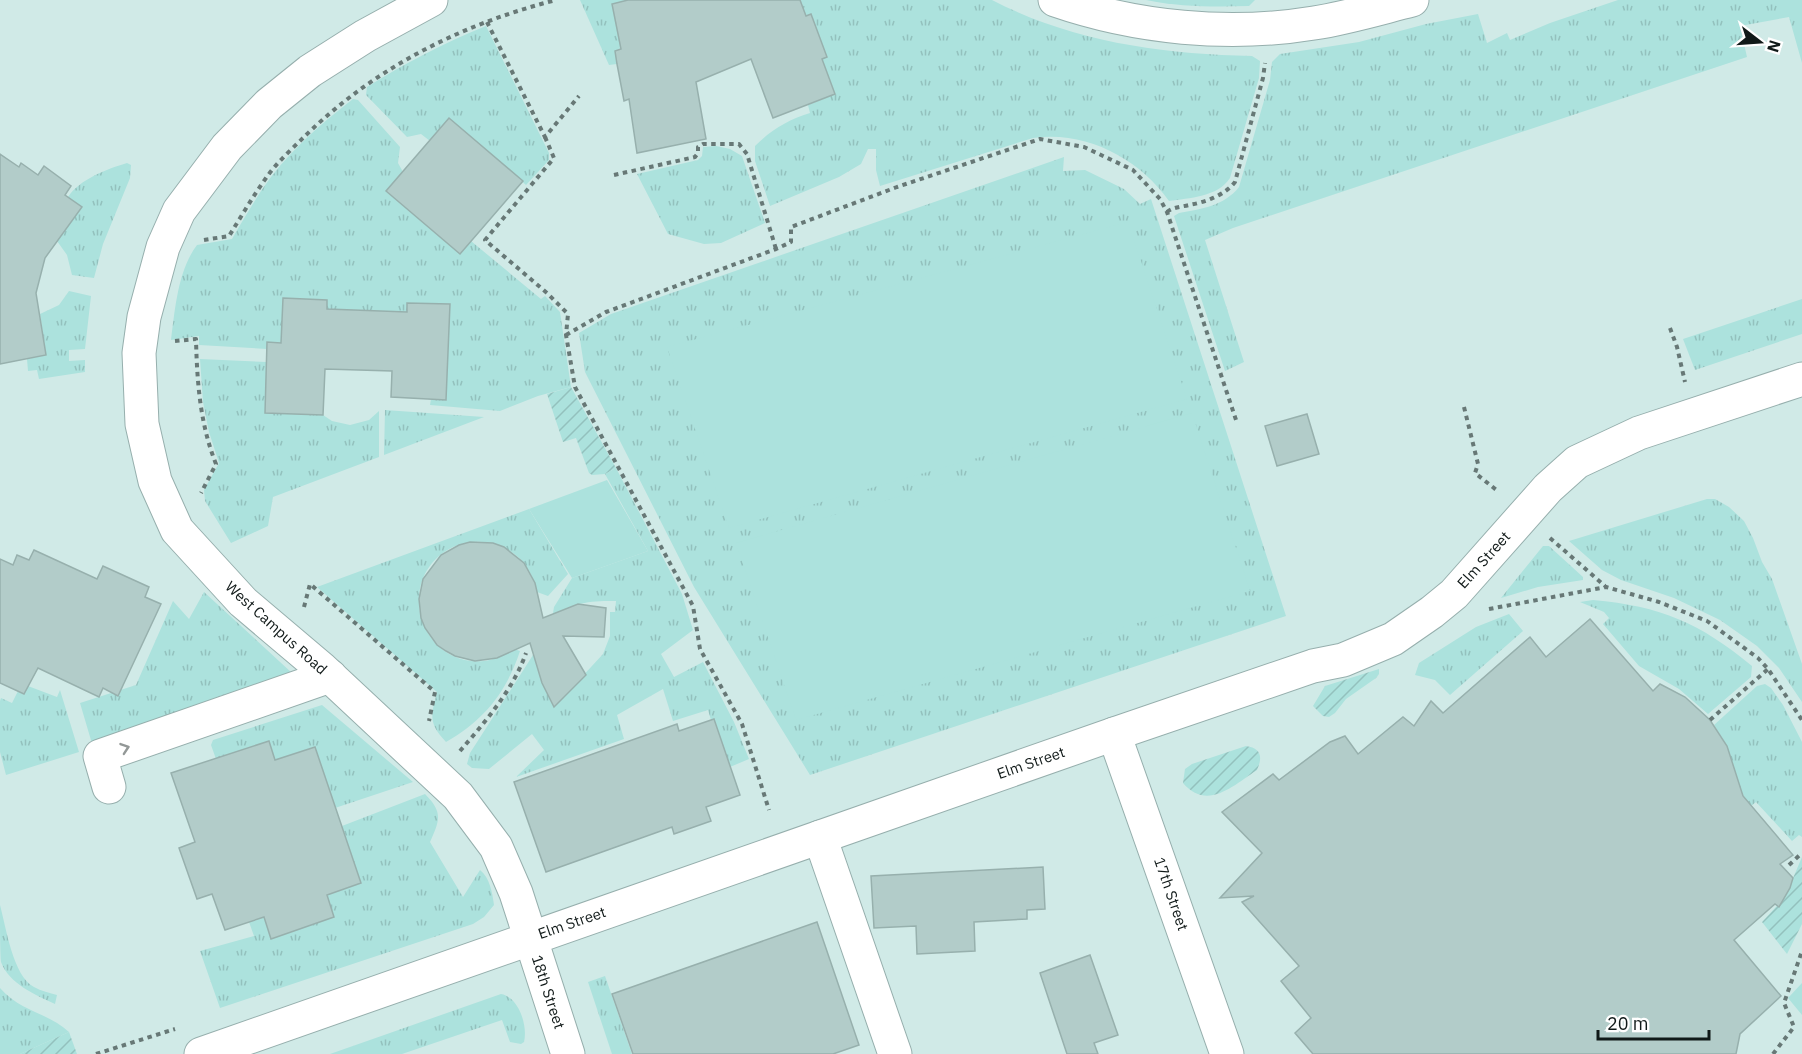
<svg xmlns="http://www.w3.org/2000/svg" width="1802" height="1054" viewBox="0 0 1802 1054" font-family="'IBM Plex Sans',sans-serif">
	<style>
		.grass { fill: url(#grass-tufts) }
		.park { fill: #ace2dd }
		.garden { fill: url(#garden-furrows) }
		.building { fill: #b2ccc9; stroke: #97b0ad; stroke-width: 1.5 }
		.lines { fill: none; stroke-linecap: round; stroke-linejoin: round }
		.minor-casing { stroke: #96afad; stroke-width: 35 }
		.path { stroke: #677876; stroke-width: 4; stroke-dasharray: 4.5 4.5; stroke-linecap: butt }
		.minor { stroke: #fff; stroke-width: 33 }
		.oneway { stroke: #939897 }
		.labels { text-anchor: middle; stroke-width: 4.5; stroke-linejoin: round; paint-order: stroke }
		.street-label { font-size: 15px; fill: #101918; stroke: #fff }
	</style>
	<defs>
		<pattern id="grass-tufts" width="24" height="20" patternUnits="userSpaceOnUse" patternTransform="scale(1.5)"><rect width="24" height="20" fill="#ace2dd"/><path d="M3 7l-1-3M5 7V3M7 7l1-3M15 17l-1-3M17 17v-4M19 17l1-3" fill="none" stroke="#93c1bd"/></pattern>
		<pattern id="garden-furrows" width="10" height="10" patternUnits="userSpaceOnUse" patternTransform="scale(1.5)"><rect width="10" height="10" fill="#ace2dd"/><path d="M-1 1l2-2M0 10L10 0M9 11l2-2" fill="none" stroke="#93c1bd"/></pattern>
	</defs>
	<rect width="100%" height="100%" fill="#d0eae7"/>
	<!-- grass -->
	<g class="grass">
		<path d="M580 0H628L617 64 609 65Z"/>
		<path d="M800 0H992C1073 42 1162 54 1252 56L1260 61 1259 78 1230 178C1218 197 1189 198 1169 201 1139 158 1085 130 1033 138L880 186 876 170V149H868L861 164 839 177 770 206 755 161V146C772 129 788 120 810 113L808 105 835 94 822 59 827 57 806 16Z"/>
		<path d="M1146 0H1255L1249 6C1214 7 1180 7 1146 0Z"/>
		<path d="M1618 0H1802V63L1789 17 1740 26 1747 57 1233 228 1205 240 1244 362 1225 371 1174 216 1179 213C1201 209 1224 206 1239 187L1270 80 1272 62 1280 54 1359 42 1426 24 1478 14 1487 43 1507 33 1510 40 1550 23Z"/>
		<path d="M486 26 549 153V160L526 185 449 118 430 141 421 134 407 137 366 95 367 87C405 63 444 43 486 26Z"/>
		<path d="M353 99 358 100 400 147 398 163 403 172 387 192 459 253 471 241 541 299 545 296 560 312 571 387 538 396 500 411 430 405 431 399H446L449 304 408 303 407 312 327 309V300L283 298 281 343 268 342 267 349 199 345V336L171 340C175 309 178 270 197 245L232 239C241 223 251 207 261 191 285 155 319 125 353 99Z"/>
		<path d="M716 146 730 149 742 156 765 223 721 243 704 244 668 234 637 174 698 160 702 156 703 147Z"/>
		<path d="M1064 157 1063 171 1085 170 1124 189 1140 204 1151 199 1286 616 810 775 694 587 585 372 579 333 611 314Z"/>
		<path d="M127 163 131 165 130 178 103 244 94 278 72 275 67 255 57 241 82 207 68 197C80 179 107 169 127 163Z"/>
		<path d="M69 291 91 296 85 349 69 350V361L85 360V372L39 379 37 370 28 371 27 359 46 355 40 314 59 305Z"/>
		<path d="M1802 299V334L1695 370 1683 339Z"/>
		<path d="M200 359 267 362 265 413 323 415 332 421 350 425 369 420 379 411V457L273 497 268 526 231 543 205 501 204 490 219 463 209 432 203 402Z"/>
		<path d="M385 410 484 417 384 455Z"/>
		<path d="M616 468 682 594 693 630 661 654 674 677 703 662 734 722 749 759 730 767 714 719 711 720 708 710 673 721 663 689 617 715 624 739 516 777 544 750 532 734 489 769 472 768 467 764 470 753 533 655 539 656 552 701 556 705 603 654 610 636V612H615L616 601C594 601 574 601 557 616L553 613 554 607 572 578 648 551 605 474Z"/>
		<path d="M1707 499H1715L1729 507 1744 521 1753 538 1762 562 1772 579 1802 664V702L1779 668 1757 646 1720 620 1674 598 1621 580 1602 570 1569 541Z"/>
		<path d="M529 509 568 574 548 596 537 592C532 570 520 553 498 545 483 540 467 541 453 547 393 576 418 667 484 661 495 660 504 654 514 649L520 651C506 693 484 720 446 742 428 723 431 716 437 692L317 587Z"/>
		<path d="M1543 546H1549L1583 577V580L1538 587 1501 598Z"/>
		<path d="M204 592 292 673 93 747 80 703 136 685 173 601 189 619Z"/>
		<path d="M1593 600C1661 606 1700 623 1752 666L1751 677 1708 714 1679 689 1639 666 1603 624 1609 618 1604 612 1580 602Z"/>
		<path d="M1509 614 1523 631 1450 695 1435 680 1415 675 1419 663 1476 627Z"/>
		<path d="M1765 684 1771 688 1783 705 1802 742V837L1799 835 1792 841 1756 802 1751 806 1727 778 1735 772 1727 746 1714 725 1757 686Z"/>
		<path d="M28 686 57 697 60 690 79 752 6 775 0 752V701L1 698 12 703 18 691 24 694Z"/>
		<path d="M322 705 413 782 335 808 314 747 275 760 269 741 216 759 211 745 213 740Z"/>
		<path d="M425 794C443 812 440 820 430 842L463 897 480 870C490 878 492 892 494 905L484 917 473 924 220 1008 200 951 254 936 249 922 264 917 271 939 334 917 327 895 361 883 342 826Z"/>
		<path d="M0 905C6 927 13 976 34 987 41 991 50 993 57 995L55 1004C36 995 9 984 1 962 0 952 0 917 0 905Z"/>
		<path d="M605 976 632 1054H612L588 982Z"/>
		<path d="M1802 983V1015L1788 998Z"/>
		<path d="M0 988C21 1012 47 1012 69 1032L20 1054H0Z"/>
		<path d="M501 994C519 997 528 1026 524 1042L521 1044 510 1042 502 1020 402 1054H330Z"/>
	</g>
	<!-- park -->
	<g class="park">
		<path d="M1128 222 1187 399 729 528 667 347Z"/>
		<path d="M1192 413 1250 591 796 720 736 543Z"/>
		<path d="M607 480 648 551 572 578 529 509Z"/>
	</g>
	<!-- garden -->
	<g class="garden">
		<path d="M571 387 616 468 605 474 592 475 589 473 576 438 563 442 547 394Z"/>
		<path d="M1379 669V674L1376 678 1346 699 1335 713 1329 717 1323 716 1313 706 1325 686Z"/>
		<path d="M1246 746C1261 748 1263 757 1257 770 1233 786 1207 811 1183 783L1185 769 1192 764Z"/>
		<path d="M1802 857V924L1787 954 1762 922 1785 897Z"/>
		<path d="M69 1032 77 1054H20Z"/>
	</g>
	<!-- building -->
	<g class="building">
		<path d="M628 0H800L806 16 811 14 827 57 822 59 835 94 773 118 751 59 696 82 706 139 637 153 629 99 624 101 617 64 615 51 621 49 612 4Z"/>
		<path d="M449 118 523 181 460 254 386 191Z"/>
		<path d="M0 154 19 167 21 163 38 175 44 166 71 186 65 195 82 207 45 258 36 293 46 355 0 364Z"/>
		<path d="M283 298 327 300V309L407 312V303L450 304 446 400 391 397 392 371 325 369 323 415 265 413 267 342 281 343Z"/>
		<path d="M1307 414 1319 454 1277 466 1265 426Z"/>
		<path d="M470 542 493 543 504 547 524 563 535 583 543 618 578 604 606 608 604 637 563 636 586 675 554 707 542 683 530 643 497 658 475 661 455 656 446 651 437 645 425 628 421 618 419 599 423 579 441 555 459 545Z"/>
		<path d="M34 550 97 579 103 566 149 587 145 597 161 604 118 696 103 688 99 697 38 668 24 694 0 683V559L13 565 17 555 29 560Z"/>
		<path d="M1590 619 1653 691 1660 684 1685 697 1710 720 1727 746 1743 796 1793 855 1780 864 1793 878 1790 888 1779 907 1775 904 1734 940 1781 996 1740 1034 1736 1054H1313L1295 1033 1311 1018 1281 981 1299 966 1242 902 1254 896 1220 898 1262 853 1222 812 1273 774 1279 780 1330 742 1345 736 1358 754 1403 717 1414 726 1431 701 1443 713 1530 637 1546 657Z"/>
		<path d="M714 719 740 795 706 807 711 821 674 834 672 827 546 872 514 782 677 724 679 731Z"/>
		<path d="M269 741 275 760 315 747 361 883 327 895 334 917 271 939 264 917 225 930 212 894 197 899 179 848 195 842 171 773Z"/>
		<path d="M1043 867 1045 909 1027 910V919L974 922 975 951 917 954 916 926 874 928 871 876Z"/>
		<path d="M817 922 859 1045 833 1054H633L612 994Z"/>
		<path d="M1090 955 1118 1035 1094 1043 1098 1054H1067L1040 973Z"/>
	</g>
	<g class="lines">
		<!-- minor casing -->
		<g class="minor-casing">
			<g id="minor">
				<path d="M431 0 365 36 310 71 269 104 227 147 179 211 163 247 144 317 139 353 142 424 155 481 177 530 243 602 321 668 458 796 496 847 516 893 568 1054"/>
				<path d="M1055 0C1136 28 1229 37 1314 23 1347 18 1380 8 1412 0"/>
				<path d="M1114 734 1227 1054"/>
				<path d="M109 787 100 756 330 676"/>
				<path d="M820 837 895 1054"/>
				<path d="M201 1054 1114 734 1313 666 1343 660 1393 639 1432 612 1454 594 1548 488 1577 462 1639 433 1802 379"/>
			</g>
		</g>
		<!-- path -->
		<g class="path">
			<path d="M487 22 545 137 579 96"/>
			<path d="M545 137 554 158 485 240 547 293 568 314 566 335 575 387 693 606 700 649 742 724 769 810"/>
			<path d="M614 175 695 157 698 153V147L703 144H739L747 154 776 249"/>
			<path d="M1167 212C1173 207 1181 207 1189 205 1206 202 1225 195 1235 182L1263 78 1265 63"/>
			<path d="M204 240 229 236C241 217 253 196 266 178 277 162 293 148 306 135 376 67 462 24 556 0"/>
			<path d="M1670 328 1677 347 1685 382"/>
			<path d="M566 335 606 312 776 249 791 242V227L897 187 1040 139 1084 147 1133 170 1160 199 1167 212 1237 423"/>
			<path d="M175 341 196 339C197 382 200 424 216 464L201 493"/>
			<path d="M1464 407 1478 464 1475 473 1499 492"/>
			<path d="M1550 538 1605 586"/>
			<path d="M304 607 310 584 435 692 429 721"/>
			<path d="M1489 609 1606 587 1659 602 1707 621 1758 658 1768 669 1802 720"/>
			<path d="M1710 720 1768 669"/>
			<path d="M460 751C485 722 513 690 526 653"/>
			<path d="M1789 865 1802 853"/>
			<path d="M96 1054 175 1029"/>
			<path d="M1773 1054 1794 1027 1784 1003 1802 951"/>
		</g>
		<!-- minor -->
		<use href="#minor" class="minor"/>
	</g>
	<!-- one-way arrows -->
	<defs><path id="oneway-chevron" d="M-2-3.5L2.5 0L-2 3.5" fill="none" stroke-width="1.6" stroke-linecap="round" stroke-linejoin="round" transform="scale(1.5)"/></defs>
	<use class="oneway" href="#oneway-chevron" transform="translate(125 748) rotate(-19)"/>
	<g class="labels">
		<!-- street labels -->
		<g class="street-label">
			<text transform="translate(1484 560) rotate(-48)" y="5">Elm Street</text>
			<text transform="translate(276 628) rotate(42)" y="5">West Campus Road</text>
			<text transform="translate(1031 763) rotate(-19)" y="5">Elm Street</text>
			<text transform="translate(1171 894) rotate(71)" y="5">17th Street</text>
			<text transform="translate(572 923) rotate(-19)" y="5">Elm Street</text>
			<text transform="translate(548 992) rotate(72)" y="5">18th Street</text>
		</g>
	</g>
	<!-- north arrow -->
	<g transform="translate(1760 42) rotate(107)" stroke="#ffffff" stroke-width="4.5" paint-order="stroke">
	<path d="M0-4.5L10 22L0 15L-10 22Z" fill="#101918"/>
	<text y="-9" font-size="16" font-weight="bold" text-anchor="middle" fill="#101918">N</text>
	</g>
	<!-- scale -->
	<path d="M1598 1030v9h111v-9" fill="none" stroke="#101918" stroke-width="3"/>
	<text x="1607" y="1030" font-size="18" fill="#101918" stroke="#ffffff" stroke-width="4.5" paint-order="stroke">20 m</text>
</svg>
